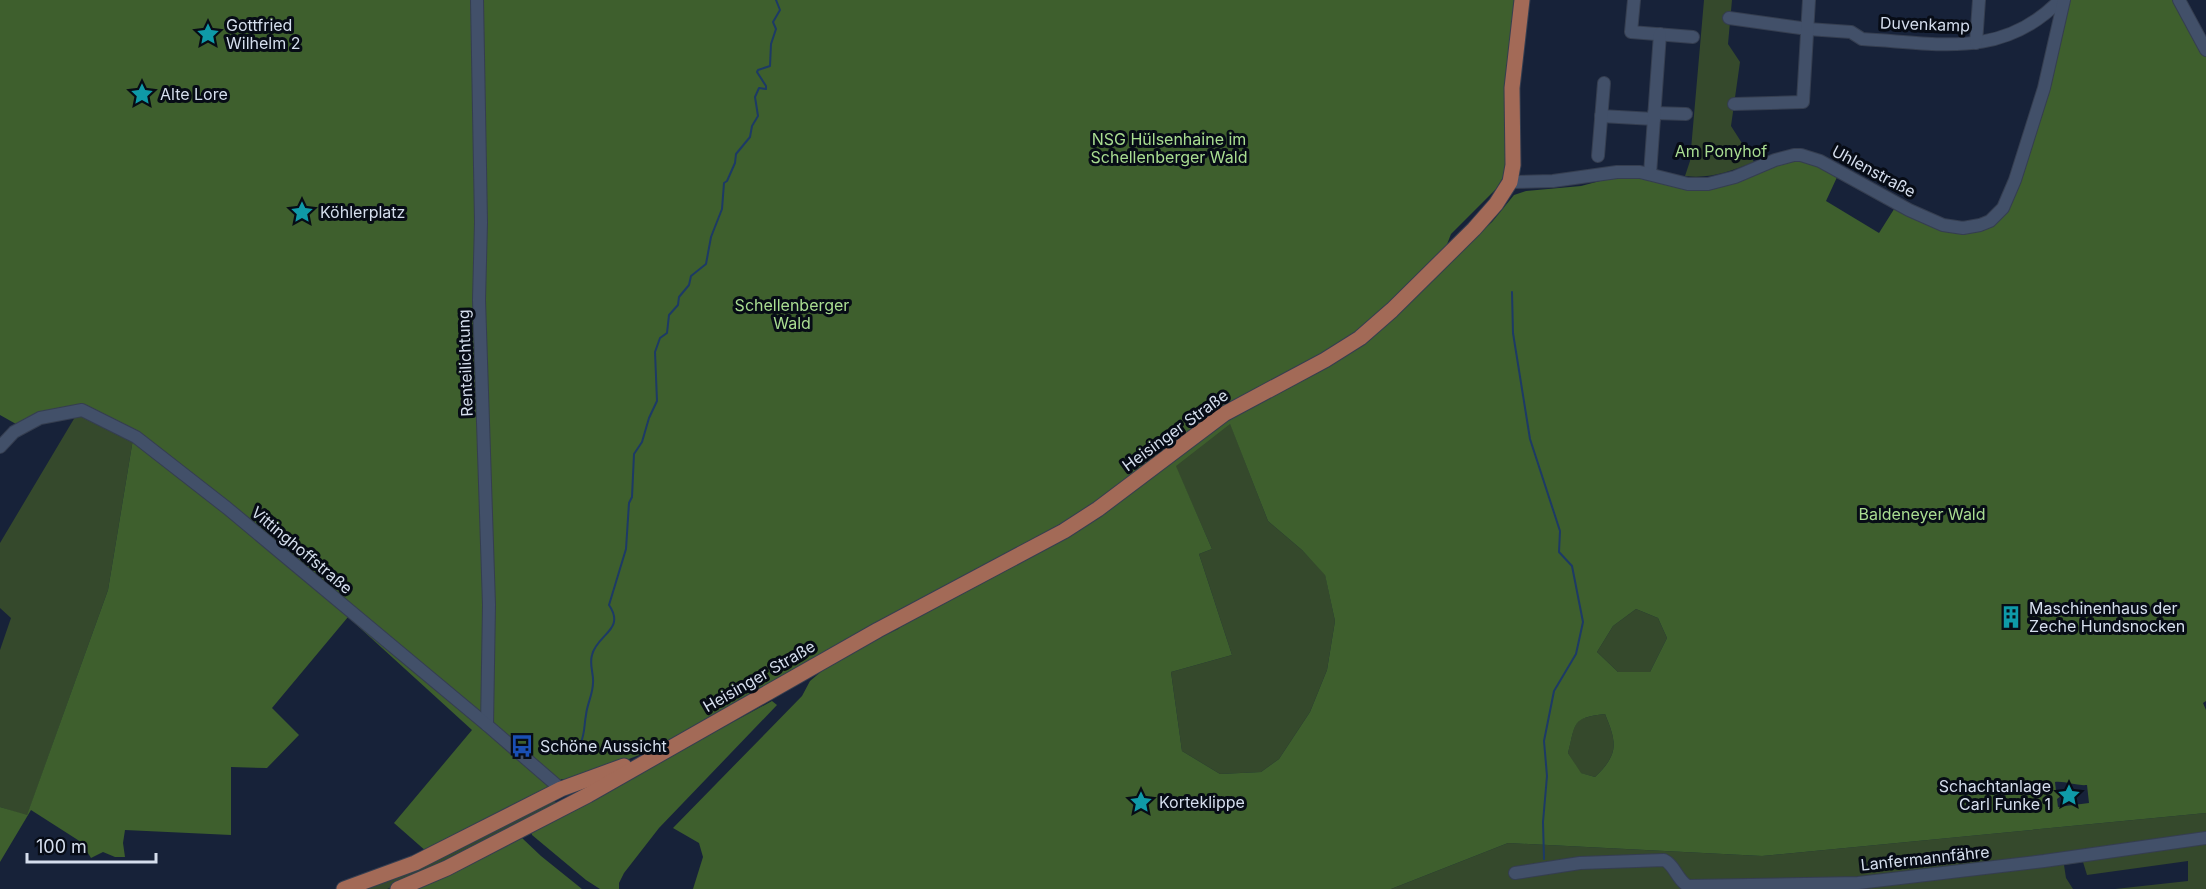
<svg xmlns="http://www.w3.org/2000/svg" width="2206" height="889" viewBox="0 0 2206 889" font-family="Inter,sans-serif">
	<style>
		.green { fill: #35492c }
		.forest { fill: #3e5f2d; fill-rule: evenodd }
		.lines { fill: none; stroke-linecap: round; stroke-linejoin: round }
		.stream { stroke: #1d3a66; stroke-width: 2 }
		.minor-casing { stroke: #353e50; stroke-width: 14 }
		.major-casing { stroke: #353e50; stroke-width: 17 }
		.minor { stroke: #425069; stroke-width: 12 }
		.major { stroke: #a36a57; stroke-width: 15 }
		.labels { text-anchor: middle; stroke-width: 6; stroke-linejoin: round; paint-order: stroke }
		.street-label { font-size: 16px; fill: #d5deed; stroke: #070c16 }
		.poi-label { font-size: 16px; fill: #d5deed; stroke: #070c16; text-anchor: start }
		.park-label { font-size: 16px; fill: #a9dd91; stroke: #070c16 }
	</style>
	<rect width="100%" height="100%" fill="#172239"/>
	<!-- green -->
	<g class="green">
		<path d="M1704 0H1732L1728 44 1740 62 1731 126 1754 162C1731 171 1711 179 1685 176L1690 161Z"/>
		<path d="M81 407 133 439 108 590 27 816 0 807V650L11 618 0 608V543Z"/>
		<path d="M1230 423 1268 521 1302 550 1325 574 1335 621 1327 670 1310 712 1279 759 1261 772 1220 774 1182 751 1171 672 1232 655 1199 554 1212 549 1175 465Z"/>
		<path d="M1636 609 1658 618 1667 638 1650 672H1618L1597 652 1613 626Z"/>
		<path d="M1605 714C1617 743 1619 754 1595 777L1580 773 1568 753C1576 722 1571 718 1605 714Z"/>
		<path d="M553 800 558 804 408 881 387 889H357Z"/>
		<path d="M2206 813V889H2115L2188 881V861L2087 875 2083 862 2064 865 2066 878 2073 889H1391L1508 843 1762 856Z"/>
	</g>
	<!-- forest -->
	<g class="forest">
		<path d="M0 0H1517L1507 63V163L1505 174 1496 189 1451 234 1444 252 1359 334 1074 520 657 748 583 777 570 781 562 779 541 793 427 852 394 823 472 730 348 617 272 708 299 735 267 768 231 767V835L125 830 123 843 125 857H115L103 852 91 858 81 842 31 810 0 862V807L27 815 108 590 133 439 81 408 16 424 0 415Z"/>
		<path d="M2066 0H2178L2206 53V701L2203 703 2206 710V813L1762 856 1508 843 1391 889H693L703 857 699 843 673 828 802 696 810 681 823 670 877 639 898 629 906 622 948 599 1230 416 1328 364 1492 222 1514 195 1526 191 1581 186 1615 177 1634 175 1684 187 1800 159 1838 175 1826 201 1879 233 1896 206 1941 226 1999 216ZM1230 424 1268 521 1302 550 1325 575 1335 621 1327 670 1310 712 1279 759 1261 772 1220 774 1182 751 1171 672 1232 655 1199 554 1212 549 1176 466ZM1636 609 1658 618 1667 638 1650 672H1618L1597 652 1613 626ZM1605 714C1617 743 1619 754 1595 777L1581 773 1568 753C1576 723 1571 718 1605 714ZM2055 782C2066 781 2076 786 2087 785L2089 803 2058 807 2057 799 2061 796V793L2056 791Z"/>
		<path d="M772 701 777 705 659 828 624 873 619 883V889H600L586 880 532 835 531 831Z"/>
		<path d="M516 837 522 838 541 856 582 889H408Z"/>
	</g>
	<g class="lines">
		<!-- stream -->
		<g class="stream">
			<path d="M1512 292 1513 333 1530 439 1560 531 1559 552 1572 566 1583 622 1576 654 1554 691 1544 741 1547 776 1543 822 1544 859"/>
			<path d="M581 742C585 733 584 725 586 715 587 704 593 694 593 683 594 674 589 665 592 655 597 634 626 630 609 605L626 549 629 503 632 497 634 454 642 442 649 418 657 401 655 352 660 338 667 333 669 315 678 305 679 297 689 285 691 276 706 264 711 237 722 209 724 183 727 181 735 163 736 154 750 137 752 126 758 116 755 97 759 88 766 89V86L757 72 758 70 770 66 771 44 776 29 773 22 780 10 776 0"/>
		</g>
		<!-- minor casing -->
		<g class="minor-casing">
			<g id="minor">
				<path d="M477 0 481 222 479 300 489 605 487 725"/>
				<path d="M1634 0 1631 32 1693 37"/>
				<path d="M2179 0 2206 50"/>
				<path d="M1729 18 1808 29 1851 32 1862 39C1937 43 2002 60 2060 0"/>
				<path d="M1976 43 1979 0"/>
				<path d="M1734 104 1803 102 1809 0"/>
				<path d="M1654 113 1686 114"/>
				<path d="M1601 116 1654 119"/>
				<path d="M1598 156 1604 83"/>
				<path d="M1650 174 1660 34"/>
				<path d="M1510 182 1553 181 1617 172H1640L1688 184H1708L1735 177 1775 160 1794 155H1801L1820 161 1909 210 1943 225 1963 228 1980 225 1990 221 2003 208 2015 180 2044 88 2064 0"/>
				<path d="M0 447 14 432 40 418 82 410 136 437 227 508 487 725 561 789"/>
				<path d="M1515 873 1580 863 1664 860C1675 865 1677 880 1688 886L1858 883 2044 861 2206 838"/>
			</g>
		</g>
		<!-- major casing -->
		<g class="major-casing">
			<g id="major">
				<path d="M344 889 415 863 561 789 624 766"/>
				<path d="M398 889 447 868 588 795 878 630 1064 531 1098 509 1224 414 1325 360 1360 338 1392 310 1474 229 1496 204 1510 182 1513 165 1512 88 1522 0"/>
			</g>
		</g>
		<!-- minor -->
		<use href="#minor" class="minor"/>
		<!-- major -->
		<use href="#major" class="major"/>
	</g>
	<!-- icons -->
	<defs>
		<g id="sight-bare" transform="scale(1.8)"><path d="M0-6L1.8-2.2L6-1.7L2.9 1.2L3.7 5.4L0 3.3L-3.7 5.4L-2.9 1.2L-6-1.7L-1.8-2.2Z" fill="#0f9aa8" stroke="#070c16" stroke-width="2.5" paint-order="stroke"/></g>
		<g id="building-bare" transform="scale(1.8)"><path d="M-4-6H4V6H1V3H-1V6H-4ZM-2.5-4.3h1.7v1.8h-1.7ZM.8-4.3h1.7v1.8H.8ZM-2.5-1h1.7V.8h-1.7ZM.8-1h1.7V.8H.8Z" fill="#0f9aa8" stroke="#070c16" stroke-width="2.5" paint-order="stroke"/></g>
		<g id="bus-bare" transform="scale(1.8)"><path d="M-5-6H5V4H4V6H2V4H-2V6H-4V4H-5ZM-3.5-4V0h7V-4ZM-3.5 1.2v1.5H-2V1.2ZM2 1.2v1.5H3.5V1.2Z" fill="#1a4fb4" stroke="#070c16" stroke-width="2.5" paint-order="stroke"/></g>
	</defs>
	<g fill-rule="evenodd">
		<use href="#sight-bare" x="208" y="34"/>
		<use href="#sight-bare" x="142" y="94"/>
		<use href="#sight-bare" x="302" y="212"/>
		<use href="#building-bare" x="2011" y="617"/>
		<use href="#bus-bare" x="522" y="746"/>
		<use href="#sight-bare" x="2069" y="795"/>
		<use href="#sight-bare" x="1141" y="802"/>
	</g>
	<g class="labels">
		<!-- street labels -->
		<g class="street-label">
			<text transform="translate(1925 24) rotate(2)" y="6">Duvenkamp</text>
			<text transform="translate(1874 171) rotate(28)" y="6">Uhlenstraße</text>
			<text transform="translate(465 363) rotate(-92)" y="6">Renteilichtung</text>
			<text transform="translate(1175 430) rotate(-36)" y="6">Heisinger Straße</text>
			<text transform="translate(302 550) rotate(40)" y="6">Vittinghoffstraße</text>
			<text transform="translate(759 676) rotate(-30)" y="6">Heisinger Straße</text>
			<text transform="translate(1925 858) rotate(-6)" y="6">Lanfermannfähre</text>
		</g>
		<!-- poi labels -->
		<g class="poi-label">
			<text x="226" y="31">Gottfried<tspan x="226" dy="18">Wilhelm 2</tspan></text>
			<text x="160" y="100">Alte Lore</text>
			<text x="320" y="218">Köhlerplatz</text>
			<text x="2029" y="614">Maschinenhaus der<tspan x="2029" dy="18">Zeche Hundsnocken</tspan></text>
			<text x="540" y="752">Schöne Aussicht</text>
			<text x="2051" y="792" text-anchor="end">Schachtanlage<tspan x="2051" dy="18">Carl Funke 1</tspan></text>
			<text x="1159" y="808">Korteklippe</text>
		</g>
		<!-- park labels -->
		<g class="park-label">
			<text x="1169" y="145">NSG Hülsenhaine im<tspan x="1169" dy="18">Schellenberger Wald</tspan></text>
			<text x="1721" y="157">Am Ponyhof</text>
			<text x="792" y="311">Schellenberger<tspan x="792" dy="18">Wald</tspan></text>
			<text x="1922" y="520">Baldeneyer Wald</text>
		</g>
	</g>
	<!-- scale -->
	<path d="M27 853v9h129v-9" fill="none" stroke="#d5deed" stroke-width="3"/>
	<text x="36" y="853" font-size="18" fill="#d5deed" stroke="#070c16" stroke-width="4.5" paint-order="stroke">100 m</text>
</svg>
